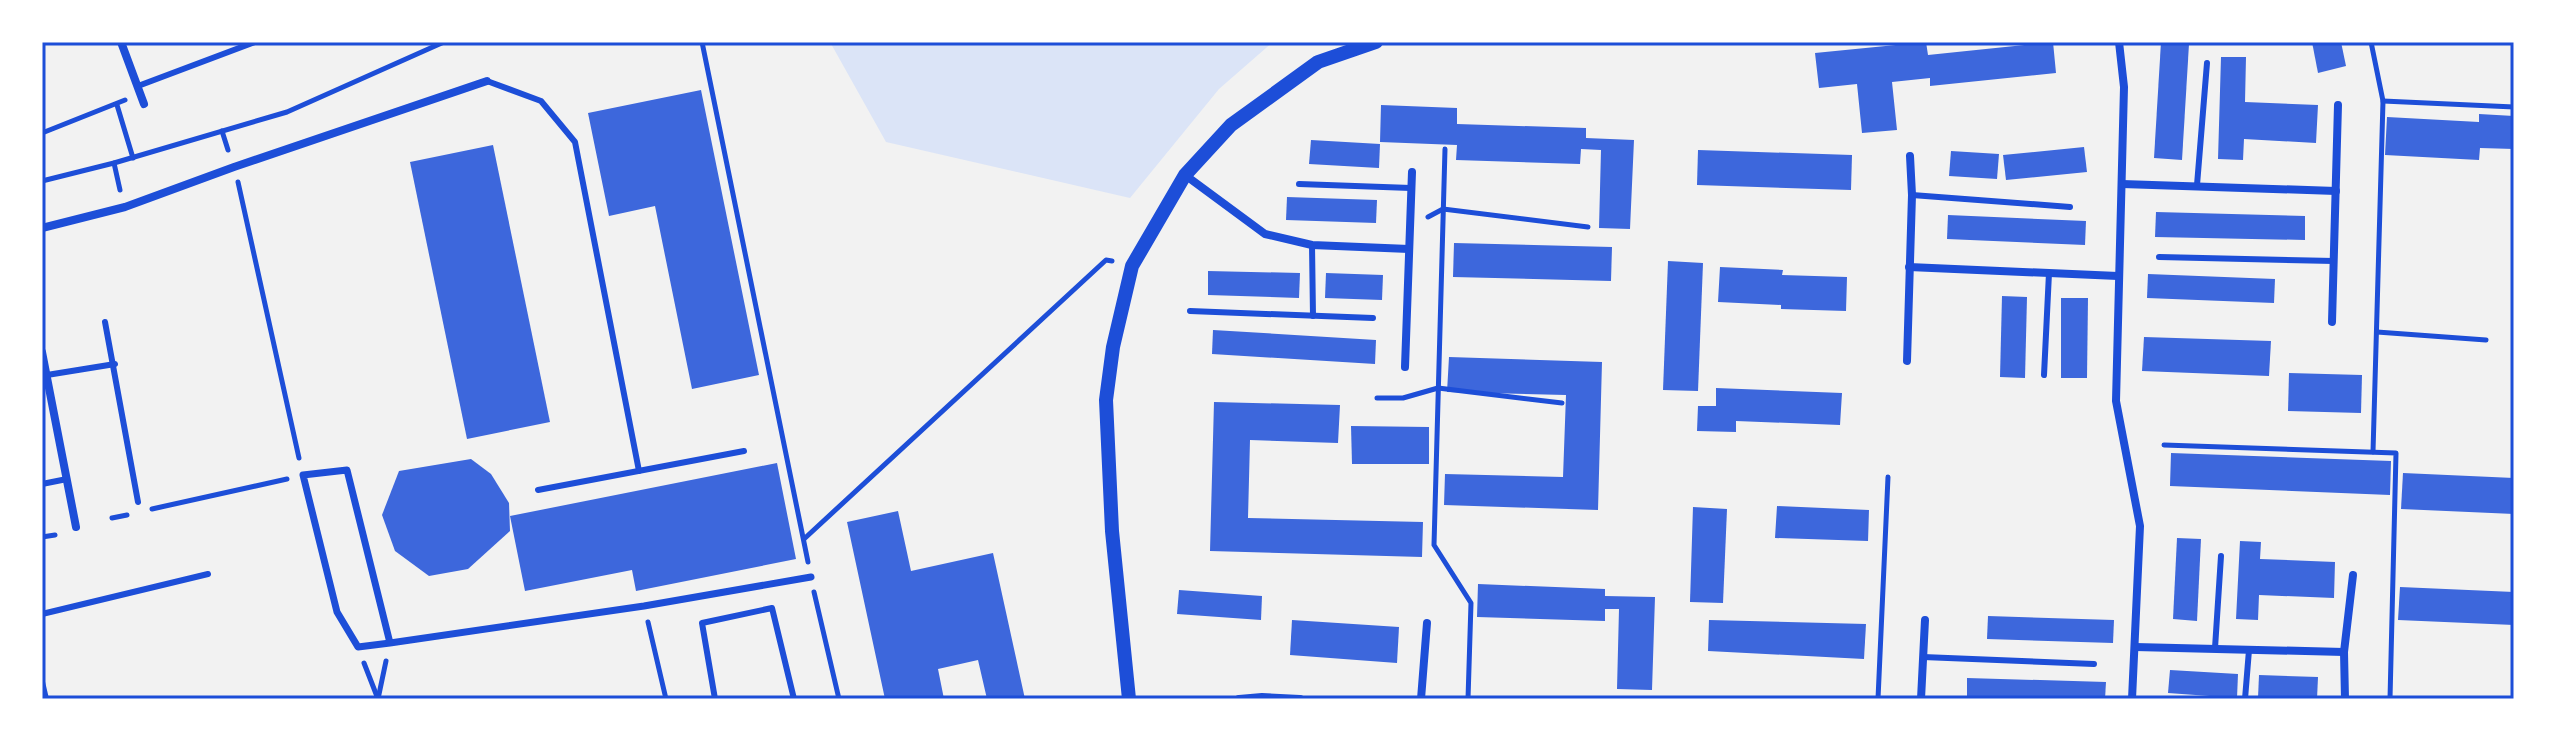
<svg xmlns="http://www.w3.org/2000/svg" width="2556" height="741" viewBox="0 0 2556 741" font-family="Helvetica,sans-serif">
	<style>
		.green { fill: #dbe4f7 }
		.building { fill: #3d67dc }
		.lines { fill: none; stroke-linecap: round; stroke-linejoin: round }
		.path { stroke: #1d4ed8; stroke-width: 5 }
		.service { stroke: #1d4ed8; stroke-width: 6 }
		.pedestrian { stroke: #1d4ed8; stroke-width: 7 }
		.minor { stroke: #1d4ed8; stroke-width: 8 }
		.tertiary { stroke: #1d4ed8; stroke-width: 14 }
		.neatline { fill: none; stroke: #1d4ed8; stroke-width: 3 }
	</style>
	<rect width="100%" height="100%" fill="#f2f2f2"/>
	<!-- green -->
	<path class="green" d="M830 42H1273L1219 89 1130 198 886 142Z"/>
	<!-- building -->
	<g class="building">
		<path d="M1926 42 1928 55 2053 42 2056 73 1930 86V78L1892 82 1897 130 1862 133 1857 84 1819 88 1815 53Z"/>
		<path d="M2161 42 2189 44 2182 160 2154 158Z"/>
		<path d="M2312 42H2341L2346 66 2318 73Z"/>
		<path d="M2221 57H2246L2245 102 2318 105 2316 143 2244 139 2243 160 2218 159Z"/>
		<path d="M701 90 759 375 692 389 655 206 609 216 588 113Z"/>
		<path d="M1381 105 1457 108V124L1586 128V138L1634 140 1630 229 1599 228 1601 150 1581 149 1580 164 1456 160 1457 145 1380 142Z"/>
		<path d="M2479 114 2514 116V149L2480 148 2479 160 2385 155 2387 117 2479 122Z"/>
		<path d="M1311 140 1380 144 1379 168 1309 164Z"/>
		<path d="M493 145 550 422 467 439 410 162Z"/>
		<path d="M2084 147 2087 172 2006 180 2003 155Z"/>
		<path d="M1698 150 1852 155 1851 190 1697 185Z"/>
		<path d="M1951 151 1999 154 1997 179 1949 176Z"/>
		<path d="M1287 197 1377 200 1376 223 1286 220Z"/>
		<path d="M2156 212 2305 216V240L2155 237Z"/>
		<path d="M1948 215 2086 221 2085 245 1947 239Z"/>
		<path d="M1454 243 1612 247 1611 281 1453 277Z"/>
		<path d="M1668 261 1703 263 1698 391 1663 390Z"/>
		<path d="M1720 267 1783 270 1782 275 1847 277 1846 311 1781 309V305L1718 302Z"/>
		<path d="M1208 271 1300 273 1299 298 1208 295Z"/>
		<path d="M1326 273 1383 275 1382 300 1325 298Z"/>
		<path d="M2148 274 2275 279 2274 303 2147 298Z"/>
		<path d="M2002 296 2027 297 2025 378 2000 377Z"/>
		<path d="M2061 298H2088L2087 378H2061Z"/>
		<path d="M1213 330 1376 340 1375 364 1212 354Z"/>
		<path d="M2144 337 2271 341 2269 376 2142 371Z"/>
		<path d="M1449 357 1602 362 1598 510 1444 505 1445 474 1563 477 1566 395 1447 392Z"/>
		<path d="M2289 373 2362 375 2361 413 2288 411Z"/>
		<path d="M1716 388 1842 393 1840 425 1736 421V432L1697 431 1698 406H1716Z"/>
		<path d="M1214 402 1340 405 1338 443 1250 440 1248 518 1423 522 1422 557 1210 551Z"/>
		<path d="M1351 426 1429 427V464H1352Z"/>
		<path d="M2171 453 2391 461 2390 495 2170 486Z"/>
		<path d="M471 459 491 474 509 503 510 531 468 569 429 576 395 551 382 515 399 471Z"/>
		<path d="M777 463 796 559 636 591 632 570 525 591 510 516Z"/>
		<path d="M2403 473 2514 478V514L2401 509Z"/>
		<path d="M1777 506 1869 510 1868 541 1775 538Z"/>
		<path d="M1693 507 1727 509 1723 603 1690 602Z"/>
		<path d="M898 511 911 571 993 553 1025 699H987L978 660 938 669 944 699H885L847 522Z"/>
		<path d="M2177 538 2201 539 2197 621 2173 619Z"/>
		<path d="M2240 541 2261 542 2260 559 2335 562 2334 598 2259 595 2258 620 2236 619Z"/>
		<path d="M1478 584 1605 589V596L1655 597 1652 690 1617 689 1619 609H1605V621L1477 617Z"/>
		<path d="M2400 587 2514 592V625L2398 620Z"/>
		<path d="M1179 590 1262 596 1261 620 1177 614Z"/>
		<path d="M1988 616 2114 620 2113 643 1987 639Z"/>
		<path d="M1292 620 1399 627 1397 663 1290 655Z"/>
		<path d="M1709 620 1866 624 1864 659 1708 651Z"/>
		<path d="M2170 670 2238 674 2237 698 2168 693Z"/>
		<path d="M2259 675 2318 677 2317 699 2258 698Z"/>
		<path d="M1967 678 2106 682 2105 699H1967Z"/>
	</g>
	<g class="lines">
		<!-- path -->
		<g class="path">
			<path d="M702 42 808 562"/>
			<path d="M2371 42 2383 101 2373 452"/>
			<path d="M2383 101 2514 107"/>
			<path d="M117 105 133 158"/>
			<path d="M222 131 228 150"/>
			<path d="M42 133 125 100"/>
			<path d="M1445 149 1434 545 1471 603 1468 699"/>
			<path d="M114 163 120 190"/>
			<path d="M42 181 114 163 287 112 444 42"/>
			<path d="M238 182 299 458"/>
			<path d="M1428 217 1443 209 1588 227"/>
			<path d="M2377 332 2486 340"/>
			<path d="M1377 398H1403L1438 388 1562 403"/>
			<path d="M2164 445 2396 453 2390 699"/>
			<path d="M152 509 287 479"/>
			<path d="M112 518 127 515"/>
			<path d="M42 537 55 535"/>
			<path d="M804 539 1106 260 1112 261"/>
			<path d="M814 592 839 699"/>
			<path d="M648 622 666 699"/>
			<path d="M364 663 378 699"/>
			<path d="M378 699 386 661"/>
			<path d="M1878 699 1888 477"/>
		</g>
		<!-- service -->
		<g class="service">
			<path d="M487 81 541 101 575 142 639 471"/>
			<path d="M138 86 255 42"/>
			<path d="M1299 184 1411 188"/>
			<path d="M2197 185 2207 63"/>
			<path d="M1912 195 2070 207"/>
			<path d="M1312 245 1313 316"/>
			<path d="M2159 257 2334 261"/>
			<path d="M1190 311 1373 318"/>
			<path d="M105 322 138 502"/>
			<path d="M47 375 115 364"/>
			<path d="M2044 375 2049 273"/>
			<path d="M42 484 67 479"/>
			<path d="M538 490 744 451"/>
			<path d="M42 614 208 574"/>
			<path d="M2215 648 2221 556"/>
			<path d="M1923 657 2094 664"/>
			<path d="M42 682 46 699"/>
			<path d="M715 699 702 623 772 608 794 699"/>
			<path d="M2245 699 2249 650"/>
		</g>
		<!-- pedestrian -->
		<path class="pedestrian" d="M390 643 347 470 303 475 337 612 358 647 390 643 644 606 811 577"/>
		<!-- minor -->
		<g class="minor">
			<path d="M121 42 144 104"/>
			<path d="M2119 42 2124 87 2116 401 2140 526 2132 699"/>
			<path d="M1185 175 1265 234 1312 245 1409 249"/>
			<path d="M2122 184 2336 191"/>
			<path d="M42 228 125 207 234 167 487 81"/>
			<path d="M1909 267 2118 276"/>
			<path d="M2332 322 2338 105"/>
			<path d="M42 352 76 527"/>
			<path d="M1907 361 1912 195 1910 156"/>
			<path d="M1405 367 1412 172"/>
			<path d="M2135 647 2344 652"/>
			<path d="M1239 699 1262 697 1300 699"/>
			<path d="M1421 699 1427 623"/>
			<path d="M1921 699 1925 620"/>
			<path d="M2345 699 2344 652 2353 575"/>
		</g>
		<!-- tertiary -->
		<path class="tertiary" d="M1129 699 1112 531 1106 400 1113 347 1132 266 1185 175 1231 125 1318 62 1376 42"/>
	</g>
	<!-- border -->
	<rect width="2556" height="741" fill="none" stroke="#ffffff" stroke-width="88"/>
	<rect x="44" y="44" width="2468" height="653" class="neatline"/>
</svg>
